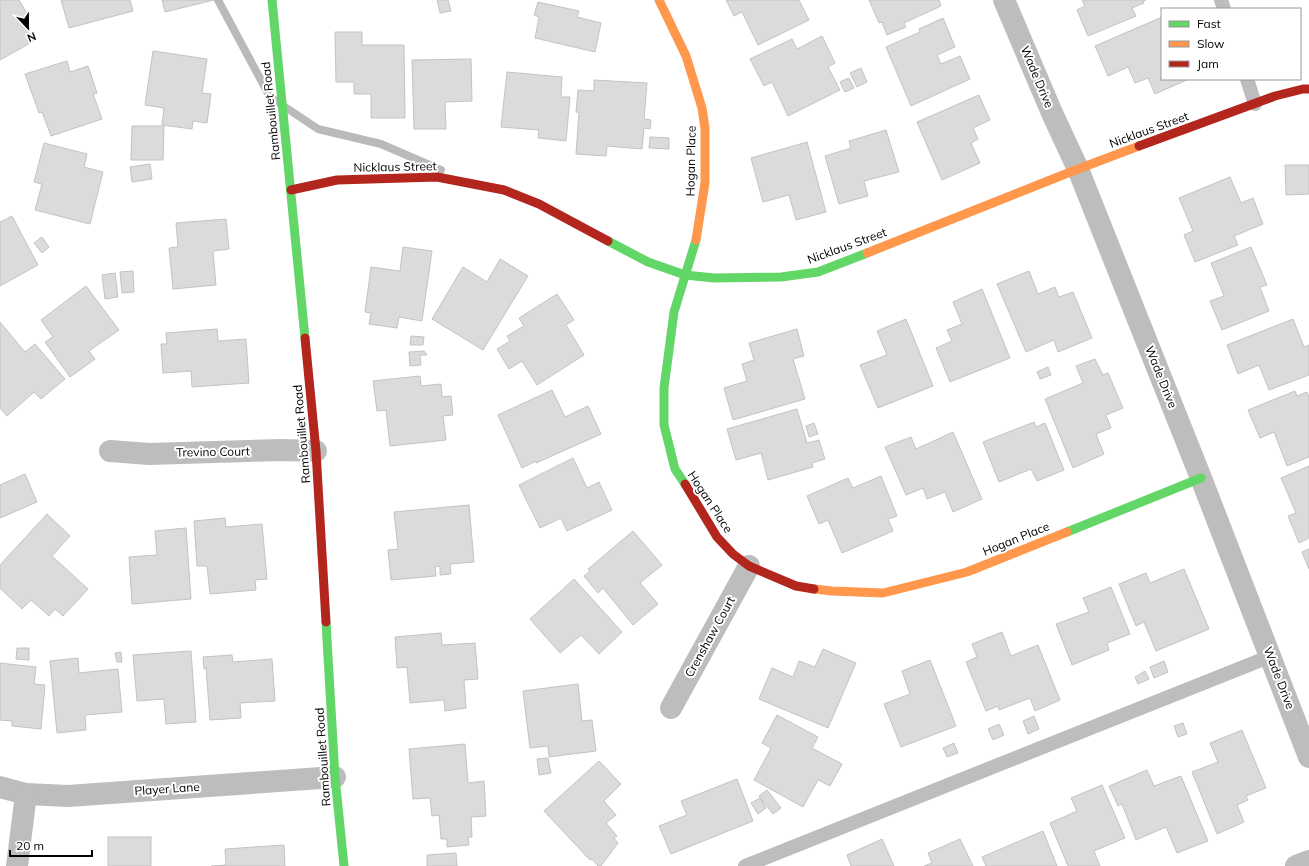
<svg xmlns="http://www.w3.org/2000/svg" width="1309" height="866" viewBox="0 0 1309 866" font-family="Mulish,sans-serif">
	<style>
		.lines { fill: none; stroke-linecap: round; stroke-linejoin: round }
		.stream { stroke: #bababa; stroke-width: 8 }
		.building { fill: #dbdbdb; stroke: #c3c3c3 }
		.lane { stroke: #bdbdbd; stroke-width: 14 }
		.street { stroke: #bdbdbd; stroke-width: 22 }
		.fast { stroke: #63d668; stroke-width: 9 }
		.slow { stroke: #ff974d; stroke-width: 9 }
		.jam { stroke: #b3261e; stroke-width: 9 }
		.labels { text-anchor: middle; stroke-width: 4; stroke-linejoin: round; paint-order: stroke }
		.street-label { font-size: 12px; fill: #000; stroke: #fff }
	</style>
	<rect width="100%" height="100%" fill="#fff"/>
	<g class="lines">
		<!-- stream -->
		<path class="stream" d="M218 0 270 97 318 129 381 144 441 170"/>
	</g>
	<!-- building -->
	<g class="building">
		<path d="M0 0H19L28 15 21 19 34 41 0 60Z"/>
		<path d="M61 0H130L133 11 69 28Z"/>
		<path d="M162 0H214L165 12Z"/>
		<path d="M437 0H448L451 11 440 13Z"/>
		<path d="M726 0H799L809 20 758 45 742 12 734 16Z"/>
		<path d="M869 0H939L941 6 904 23 906 27 887 35 882 22 879 23Z"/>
		<path d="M1082 0H1146L1143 1 1144 3 1132 8 1136 16 1088 36 1077 10 1085 6Z"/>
		<path d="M538 2 579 11 577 17 601 23 595 52 535 38 539 17 534 15Z"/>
		<path d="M1162 17V79H1189L1155 94 1148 78 1135 83 1128 67 1108 76 1095 46Z"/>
		<path d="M943 18 955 47 937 55 941 64 960 56 970 79 911 106 886 47 920 32 919 29Z"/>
		<path d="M335 32H362V45H404L405 118H371V94H354V82H336Z"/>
		<path d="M822 36 835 63 828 67 840 90 788 116 772 82 764 86 750 59 792 39 797 49Z"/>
		<path d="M153 51 207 59 202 93 211 94 207 123 193 121 192 129 162 125 164 108 145 105Z"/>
		<path d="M471 59 472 101 445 102 446 129H414L412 60Z"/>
		<path d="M67 61 70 72 88 66 97 93 93 94 102 119 51 136 42 112 39 113 25 74Z"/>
		<path d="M861 68 867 82 857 87 850 73Z"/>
		<path d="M507 72 562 77 561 97H570L566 141 538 138 539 130 501 127Z"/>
		<path d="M849 78 854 88 845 92 840 82Z"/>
		<path d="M594 80 647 83 644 119 651 120 650 129 644 128 642 149 607 146 606 156 576 154 579 112H576L578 90 594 91Z"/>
		<path d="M979 95 990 120 973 128 978 139 971 143 980 163 942 180 917 122Z"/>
		<path d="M132 126H164L163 160H131Z"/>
		<path d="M886 130 899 172 864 181 868 196 839 204 825 156 851 148 849 141Z"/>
		<path d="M650 137 669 138V149L649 148Z"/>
		<path d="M807 142 826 212 796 220 789 195 763 202 751 158Z"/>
		<path d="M44 143 87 154 84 167 103 172 90 224 35 210 42 184 34 182Z"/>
		<path d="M150 164 152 179 132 182 130 167Z"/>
		<path d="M1285 165H1309V194L1286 195Z"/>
		<path d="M1230 177 1241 203 1253 198 1263 224 1234 236 1238 245 1195 262 1184 235 1193 231 1179 198Z"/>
		<path d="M12 216 38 265 0 286V222Z"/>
		<path d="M226 219 229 249 213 251 216 285 173 289 169 248 178 247 176 223Z"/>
		<path d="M42 237 49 247 42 253 34 243Z"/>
		<path d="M403 247 432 251 422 321 399 317 397 328 369 324 371 313 365 312 371 267 400 271Z"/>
		<path d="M1251 247 1267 285 1260 287 1269 311 1222 330 1210 301 1224 296 1211 263Z"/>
		<path d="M500 259 528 276 483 350 432 319 463 267 487 282Z"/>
		<path d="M133 271 134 292 122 293 120 272Z"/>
		<path d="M1029 271 1038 294 1055 287 1059 297 1073 292 1092 338 1058 352 1054 340 1026 352 997 284Z"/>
		<path d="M115 273 118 297 105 299 102 275Z"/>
		<path d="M86 286 119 330 89 351 95 359 70 377 45 342 53 337 41 320Z"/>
		<path d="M982 289 1010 358 950 382 936 348 952 341 947 330 962 324 953 302Z"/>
		<path d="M557 294 574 320 566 325 584 355 537 385 522 361 509 369 497 349 510 341 507 336 524 326 519 318Z"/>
		<path d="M906 319 933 386 878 408 860 365 887 355 877 331Z"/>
		<path d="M1293 319 1304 347 1309 345V375L1269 390 1259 365 1238 374 1227 345Z"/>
		<path d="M0 322 25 352 35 344 65 379 41 399 34 392 7 416 0 408Z"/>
		<path d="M217 329 218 341 246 339 249 383 192 387 191 371 163 373 161 344H167L166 333Z"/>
		<path d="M797 329 804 356 793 359 805 399 733 420 724 388 747 381 742 364 754 360 749 343Z"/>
		<path d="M411 336 424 337 423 345H410Z"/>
		<path d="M424 351 427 355H420L421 365 410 366 409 352Z"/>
		<path d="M1095 359 1103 375 1108 373 1123 408 1106 415 1111 428 1096 434 1104 454 1073 468 1045 399 1083 383 1076 366Z"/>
		<path d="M1048 367 1051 375 1040 379 1037 372Z"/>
		<path d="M420 376 421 386 441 384 442 397 451 396 453 415 443 416 446 440 390 446 386 410 377 411 373 381Z"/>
		<path d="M552 390 565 417 588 406 601 434 536 463V461L522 468 498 415Z"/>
		<path d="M1295 391 1297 396 1307 392 1309 397V457L1287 466 1274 432 1260 438 1248 410Z"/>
		<path d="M797 409 807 443 819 440 825 459 812 463 813 467 768 480 761 453 736 460 727 429Z"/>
		<path d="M1034 422 1036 427 1045 423 1064 470 1037 481 1031 469 999 482 983 442Z"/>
		<path d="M814 423 818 434 809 437 806 426Z"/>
		<path d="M953 432 982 499 953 512 945 492 927 499 923 488 906 495 885 447 911 437 916 449Z"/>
		<path d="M573 458 587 488 599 482 612 510 567 531 561 518 540 528 519 485Z"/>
		<path d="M1309 466V538L1299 543 1288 516 1296 513 1281 478Z"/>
		<path d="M25 474 37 502 0 518V484V485Z"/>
		<path d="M881 476 897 516 888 519 893 531 842 553 828 520 819 524 807 496 848 478 853 488Z"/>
		<path d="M469 505 474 562 450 564 451 574 440 575V566L435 567 436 576 391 580 388 550 398 549 394 512Z"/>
		<path d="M47 514 70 536 52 556 88 589 63 616 55 609 49 616 31 600 22 609 0 588V565Z"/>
		<path d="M225 518 226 527 262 524 267 579 255 580 256 590 210 594 207 566H197L194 521Z"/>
		<path d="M186 528 191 599 132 604 129 557 157 555 155 531Z"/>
		<path d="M633 531 662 565 640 583 658 604 633 625 603 588 598 593 584 576 590 571 588 569Z"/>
		<path d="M1309 549V569L1302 552Z"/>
		<path d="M1184 569 1209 629 1156 651 1144 622 1136 626 1119 584 1146 573 1150 583Z"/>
		<path d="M574 579 622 632 599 654 581 635 560 653 530 619Z"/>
		<path d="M1111 587 1130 634 1107 643 1109 650 1072 665 1056 624 1089 612 1083 598Z"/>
		<path d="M1002 632 1011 656 1038 645 1060 700 1035 711 1030 698 999 710 998 706 986 711 966 662 977 657 972 644Z"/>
		<path d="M441 633 442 645 475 643 478 679 464 680 466 708 445 711 444 700 410 703 407 667 397 668 395 637Z"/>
		<path d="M17 648H29V660L16 659Z"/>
		<path d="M823 649 856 663 828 728 759 699 772 668 793 677 799 661 815 667Z"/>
		<path d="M191 651 196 722 166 724 164 699 137 701 133 655Z"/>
		<path d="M121 652 122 662H117L115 653Z"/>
		<path d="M232 655 233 662 272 659 275 701 240 703 241 718 210 720 206 668 204 669 203 657Z"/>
		<path d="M78 658 79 673 118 669 122 712 85 715 86 730 57 733 50 661Z"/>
		<path d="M930 660 956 726 901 747 884 704 910 694 902 671Z"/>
		<path d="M1164 661 1168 672 1154 678 1150 667Z"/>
		<path d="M0 663 36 667 34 684 45 685 41 729 12 726V721L0 720Z"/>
		<path d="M1145 671 1149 679 1138 684 1135 677Z"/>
		<path d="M578 684 582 721 592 720 596 751 549 757 548 746 530 748 523 691Z"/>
		<path d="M777 715 818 737 812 748 842 764 830 786 818 780 803 807 754 780 771 748 762 743Z"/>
		<path d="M1034 716 1039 729 1028 734 1023 721Z"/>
		<path d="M1183 723 1187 734 1178 737 1174 726Z"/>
		<path d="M999 724 1004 735 993 740 988 729Z"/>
		<path d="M1242 730 1266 788 1246 796 1248 800 1237 805 1244 822 1217 834 1192 772 1218 762 1210 743Z"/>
		<path d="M954 743 958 753 947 757 943 748Z"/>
		<path d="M465 744 468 783 484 781 486 816 471 817 472 837H468L469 845 447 847V839H441L439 815 432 816 430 798 413 799 409 749Z"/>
		<path d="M548 758 551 773 539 775 537 759Z"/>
		<path d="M599 761 621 784 604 801 616 815 606 823 617 836 614 838 618 843 601 866H598L592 859 590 860 544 811Z"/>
		<path d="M1147 770 1154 786 1181 776 1208 841 1177 853 1166 827 1136 840 1122 804 1118 806 1109 786Z"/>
		<path d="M737 779 753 821 671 854 659 826 687 815 681 801Z"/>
		<path d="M1102 785 1125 838 1094 851 1100 866H1068L1050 823 1077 811 1071 798Z"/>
		<path d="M767 790 781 808 773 814 759 796Z"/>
		<path d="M760 798 766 808 758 814 751 803Z"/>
		<path d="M1043 831 1057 866H986L982 857Z"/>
		<rect x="108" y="837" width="43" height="29"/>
		<path d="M882 839 894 866H851L847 855Z"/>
		<path d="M960 839 973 866H924L932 863 928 853Z"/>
		<path d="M284 845 285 866H211L226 865 225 849Z"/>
		<path d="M456 853 457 866H427V855Z"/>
	</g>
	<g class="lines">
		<!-- lane -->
		<g class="lane">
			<path d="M1221 0 1224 9"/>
			<path d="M1247 79 1255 104"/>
			<path d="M745 866 1271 656"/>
		</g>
		<!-- street -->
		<g class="street">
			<path d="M1004 0 1052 113 1078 169 1201 478 1309 757"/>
			<path d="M110 451 149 454 281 450 316 451"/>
			<path d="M671 708 749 566"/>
			<path d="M0 787 26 794 68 796 335 777"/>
			<path d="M17 866 26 794"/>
			<path d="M1296 866 1309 861"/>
		</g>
		<!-- fast -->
		<g class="fast">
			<path d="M272 0 305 338"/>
			<path d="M608 241 648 262 685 275 714 278 781 277 818 272 867 253"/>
			<path d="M685 484 675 469 664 425V388L674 312 696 240"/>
			<path d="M1067 532 1201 478"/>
			<path d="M326 622 335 777 344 866"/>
		</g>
		<!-- slow -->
		<g class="slow">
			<path d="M659 0 686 56 702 108 705 128V183L696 240"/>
			<path d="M867 253 1078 169 1139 146"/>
			<path d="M814 589 832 591 883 593 967 572 1067 532"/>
		</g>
		<!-- jam -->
		<g class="jam">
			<path d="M1139 146 1275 96 1303 89H1309"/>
			<path d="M291 190 337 180 437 177 504 190 539 204 608 241"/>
			<path d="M305 338 316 451 326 622"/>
			<path d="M685 484 717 537 733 554 749 566 796 586 814 589"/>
		</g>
	</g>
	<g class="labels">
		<!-- street labels -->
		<g class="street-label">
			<text transform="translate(1037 77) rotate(67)" y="4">Wade Drive</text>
			<text transform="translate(271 111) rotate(-96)" y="4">Rambouillet Road</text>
			<text transform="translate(1149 130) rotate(-20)" y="4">Nicklaus Street</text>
			<text transform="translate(691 161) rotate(-89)" y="4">Hogan Place</text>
			<text transform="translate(395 167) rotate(-1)" y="4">Nicklaus Street</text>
			<text transform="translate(847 246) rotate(-20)" y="4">Nicklaus Street</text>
			<text transform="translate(1161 377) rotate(68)" y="4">Wade Drive</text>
			<text transform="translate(302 434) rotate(-95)" y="4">Rambouillet Road</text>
			<text transform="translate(213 452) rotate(-1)" y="4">Trevino Court</text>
			<text transform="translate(710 502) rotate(57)" y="4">Hogan Place</text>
			<text transform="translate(1016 539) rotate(-22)" y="4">Hogan Place</text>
			<text transform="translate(710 637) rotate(-61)" y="4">Crenshaw Court</text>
			<text transform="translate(1279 678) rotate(69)" y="4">Wade Drive</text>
			<text transform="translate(323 757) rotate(-94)" y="4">Rambouillet Road</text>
			<text transform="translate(167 789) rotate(-4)" y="4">Player Lane</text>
		</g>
	</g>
	<!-- legend -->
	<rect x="1161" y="8" width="140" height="72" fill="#ffffff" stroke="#999999"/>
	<rect x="1169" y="21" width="20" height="6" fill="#63d668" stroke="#999999"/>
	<text x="1197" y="28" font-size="12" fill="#000000">Fast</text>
	<rect x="1169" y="41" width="20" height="6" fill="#ff974d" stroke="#999999"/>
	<text x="1197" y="48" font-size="12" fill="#000000">Slow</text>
	<rect x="1169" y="61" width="20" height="6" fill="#b3261e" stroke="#999999"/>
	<text x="1197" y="68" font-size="12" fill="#000000">Jam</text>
	<!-- north arrow -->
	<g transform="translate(28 28) rotate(158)" stroke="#ffffff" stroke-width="3" paint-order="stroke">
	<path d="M0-3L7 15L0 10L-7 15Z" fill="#000000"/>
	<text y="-6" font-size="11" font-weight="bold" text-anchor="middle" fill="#000000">N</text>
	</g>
	<!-- scale -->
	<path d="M10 850v6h82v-6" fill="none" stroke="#000000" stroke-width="2"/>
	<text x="16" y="850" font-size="12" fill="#000000" stroke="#ffffff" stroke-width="3" paint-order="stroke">20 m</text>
</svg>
